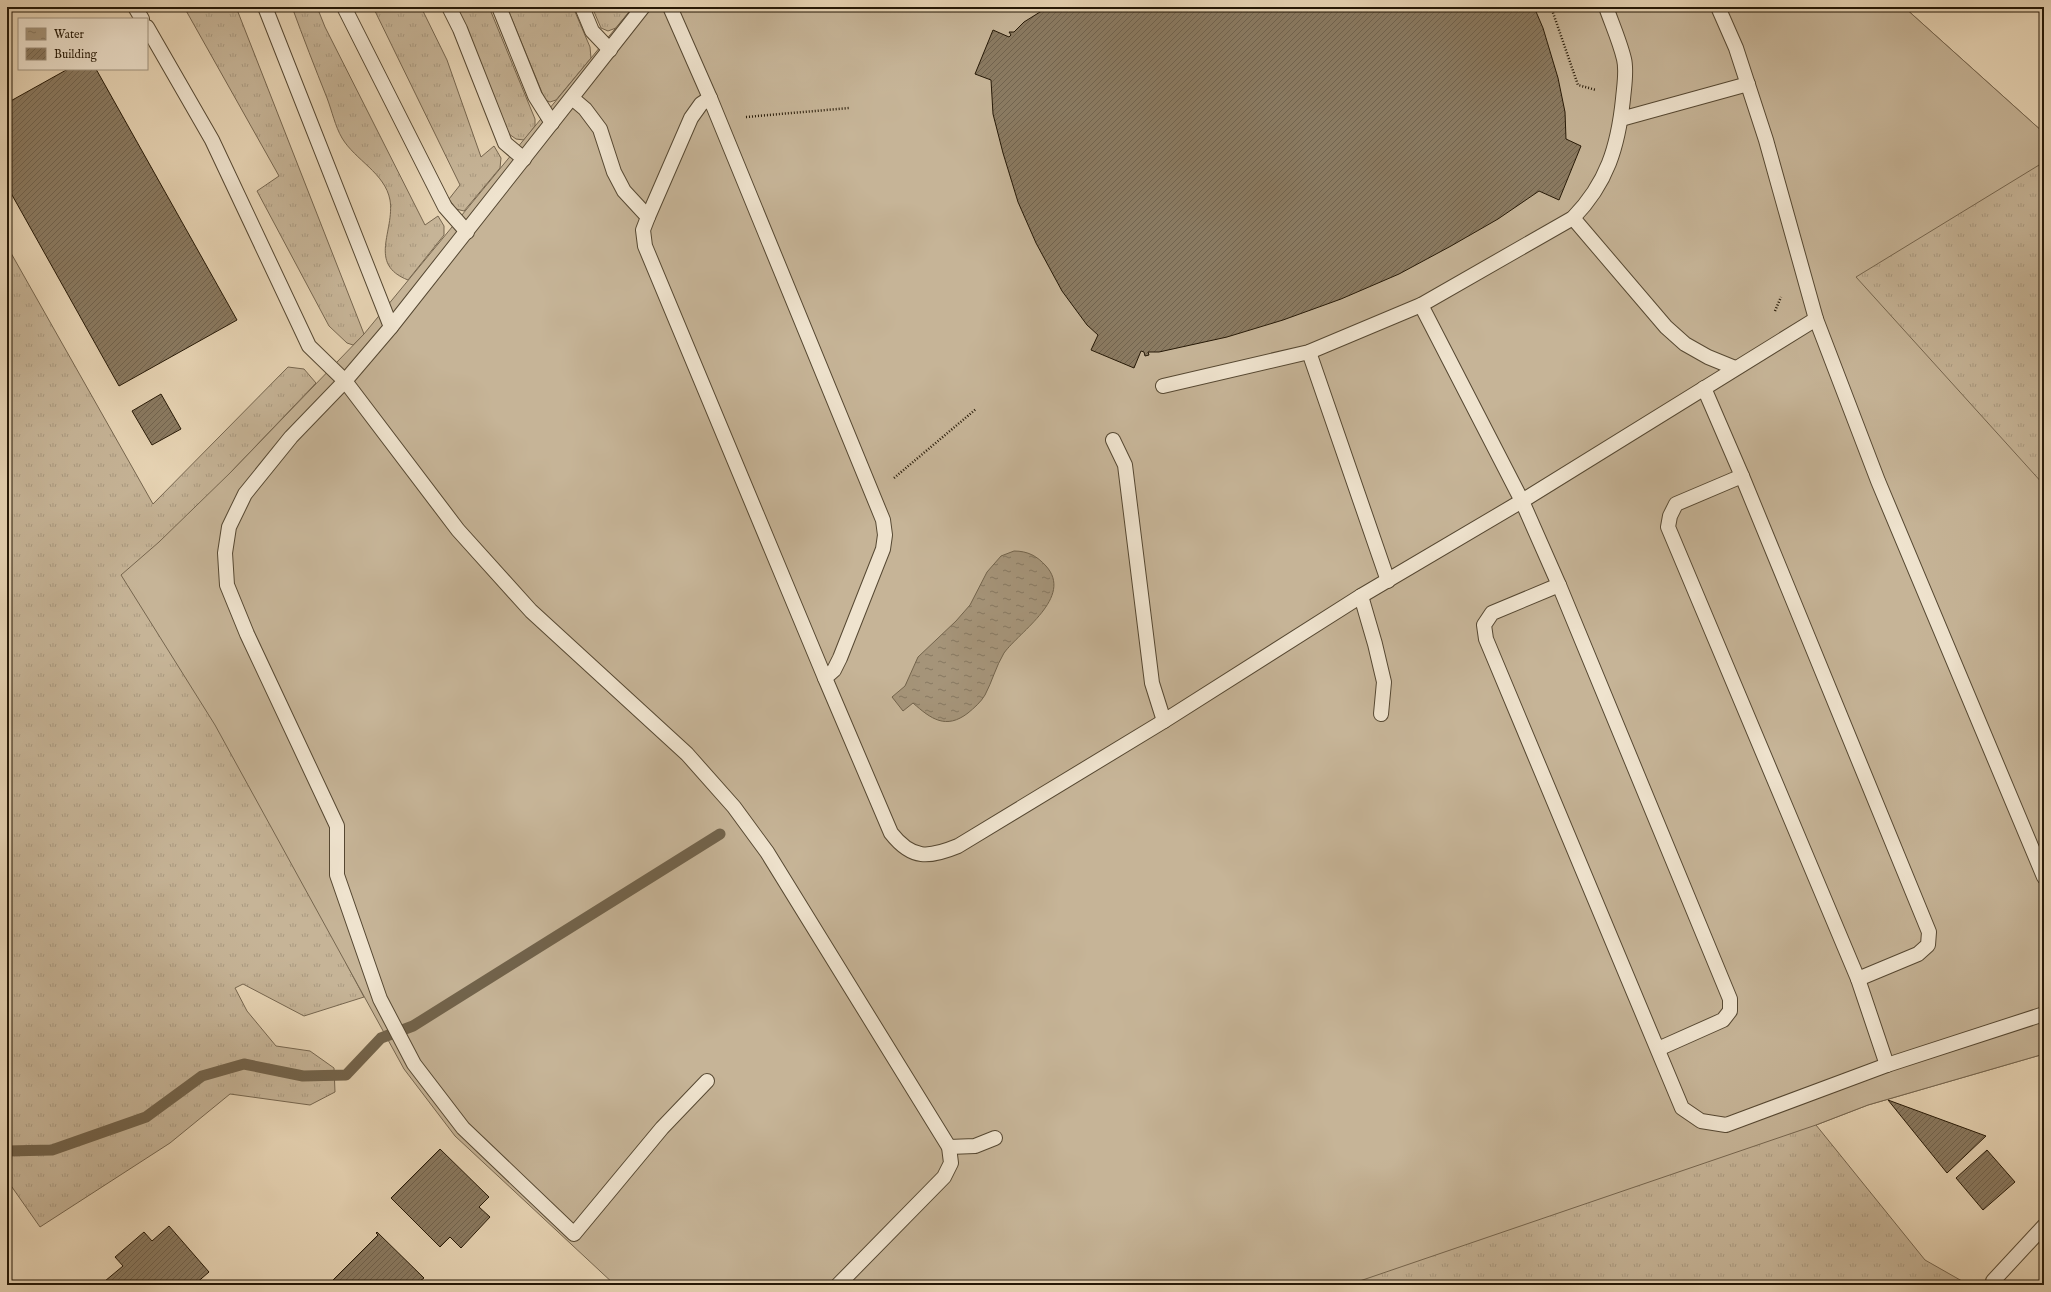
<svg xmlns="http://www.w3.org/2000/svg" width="2051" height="1292" viewBox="0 0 2051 1292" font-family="'IM FELL English',serif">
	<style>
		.grass { fill: url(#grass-tufts); stroke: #76664f }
		.pitch { fill: #c6b497; stroke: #76664f }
		.water { fill: url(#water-ripples); stroke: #72634b }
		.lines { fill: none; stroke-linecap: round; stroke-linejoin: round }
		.stream { stroke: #72634b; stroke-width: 11 }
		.building { fill: url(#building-hatch); stroke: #261907 }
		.lane-casing { stroke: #564832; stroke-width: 16 }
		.path { stroke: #261907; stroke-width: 2.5; stroke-dasharray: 1 2; stroke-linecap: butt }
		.lane { stroke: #efe3ce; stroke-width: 14 }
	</style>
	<defs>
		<pattern id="grass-tufts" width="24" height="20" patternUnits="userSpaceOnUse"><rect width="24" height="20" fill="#c6b497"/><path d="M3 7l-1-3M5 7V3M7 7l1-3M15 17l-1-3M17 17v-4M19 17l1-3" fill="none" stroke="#aa9a81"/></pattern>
		<pattern id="water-ripples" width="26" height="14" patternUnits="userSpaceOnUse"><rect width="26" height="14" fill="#a59479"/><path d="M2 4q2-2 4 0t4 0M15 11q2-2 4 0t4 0" fill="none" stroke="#867861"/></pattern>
		<pattern id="building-hatch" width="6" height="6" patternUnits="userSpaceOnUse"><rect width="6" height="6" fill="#8a7a61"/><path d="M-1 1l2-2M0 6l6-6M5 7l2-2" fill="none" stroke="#71634e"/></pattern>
	</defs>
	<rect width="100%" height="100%" fill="#e7d4b4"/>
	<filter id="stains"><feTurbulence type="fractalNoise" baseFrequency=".005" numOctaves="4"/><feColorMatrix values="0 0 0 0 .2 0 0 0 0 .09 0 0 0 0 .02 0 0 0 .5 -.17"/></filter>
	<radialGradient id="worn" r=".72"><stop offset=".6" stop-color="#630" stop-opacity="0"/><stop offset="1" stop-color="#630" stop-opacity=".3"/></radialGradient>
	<!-- grass -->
	<g class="grass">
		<path d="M184 7H236L364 334 353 345 347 343 329 326 257 191 279 176Z"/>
		<path d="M292 7H317L325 27 425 225 438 216 444 226V235L408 280C367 264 395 231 390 200 385 173 355 160 342 138 335 126 332 111 327 98 315 68 303 37 292 7Z"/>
		<path d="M373 7H421L447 60 481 157 494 146 501 158 500 168 464 211 456 209 449 199 460 185Z"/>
		<path d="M455 7H489L535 119V126L524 140 516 139 509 134Z"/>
		<path d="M507 7H573L590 47 591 58 556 100 550 102 545 100Z"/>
		<path d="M592 7H633L616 28 608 31 601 28Z"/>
		<path d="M1904 7 2044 133V706L1830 303Z"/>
		<path d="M7 246 153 504 288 367 304 369 316 383 231 472 346 963 364 997 304 1016 243 984 235 988 247 1011 276 1046 310 1051 334 1068 335 1092 310 1105 230 1094 170 1143 40 1227 7 1180Z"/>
		<path d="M2044 1054 1868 1105 1816 1125 1925 1260 1969 1285H852Z"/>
	</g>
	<!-- pitch -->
	<path class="pitch" d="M633 7H1904L2044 133V162L1856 277 2044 485V1054L1868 1105 1816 1125 1348 1285H615L455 1136 404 1069 215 725 121 575 159 542 231 472 364 334Z"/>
	<!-- water -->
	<path class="water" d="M1014 551C1028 551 1037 556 1046 566 1074 597 1020 631 1004 653 996 666 992 682 985 695 981 702 974 708 968 713 946 730 931 719 913 703L903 711 892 697 905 686 918 657 956 621 970 605 987 572 1001 556Z"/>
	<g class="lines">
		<!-- stream -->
		<path class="stream" d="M7 1151 52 1150 146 1117 202 1076 244 1064 303 1076 346 1075 381 1038 413 1026 720 834"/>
	</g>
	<!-- building -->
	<g class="building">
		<path d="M1048 7H1534L1543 28 1558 78 1565 112 1566 139 1581 146 1559 200 1539 191 1498 219 1451 246 1399 274 1341 299 1283 320 1227 337 1159 352H1148L1149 355 1145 356 1144 352 1141 351 1134 368 1091 350 1098 335 1087 325 1062 291 1036 243 1018 202 1003 153 993 114 991 80 975 74 993 30 1009 37 1011 35 1009 32H1014L1024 22Z"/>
		<path d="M68 69H96L237 320 119 386 7 186V103Z"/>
		<path d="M161 394 181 429 152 445 132 411Z"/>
		<path d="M1888 1100 1986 1136 1947 1173Z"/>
		<path d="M440 1149 489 1197 479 1207 490 1217 461 1248 450 1237 440 1247 391 1198Z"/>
		<path d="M1987 1150 2015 1182 1983 1210 1956 1178Z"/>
		<path d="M169 1226 209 1272 194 1285H109L105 1281 123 1266 115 1257 144 1232 152 1241Z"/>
		<path d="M377 1232 424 1278 415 1285H328L378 1235 376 1233Z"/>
	</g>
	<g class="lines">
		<!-- lane casing -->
		<g class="lane-casing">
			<g id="lane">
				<path d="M135 7 142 19"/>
				<path d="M265 7 391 327"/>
				<path d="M344 7 445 207 467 232"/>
				<path d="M449 7 460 29 505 143 524 159"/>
				<path d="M499 7 535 96 552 123"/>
				<path d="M582 7 592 31 610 50"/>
				<path d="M643 7 391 327 345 381 291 437 245 494 229 527 225 553 227 585 247 634 337 826V875L380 999 414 1064 463 1128 574 1234 662 1128 707 1081"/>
				<path d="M670 7 710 98 883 520 885 535 883 549 840 658 834 670 825 678 891 833C912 860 929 858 958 846L1164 721 1361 596 1522 501 1816 319"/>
				<path d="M1718 7 1736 48 1766 140 1816 319 1878 481 2044 877"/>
				<path d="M147 27 212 140 309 346 345 381 458 530 531 611 687 754 734 807 767 852 949 1147 951 1163 944 1177 838 1285"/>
				<path d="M572 98 585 109 600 129 614 172 624 191 648 217"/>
				<path d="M710 98 701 104 691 118 648 217 643 230 645 246 825 678"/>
				<path d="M1621 119 1748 84"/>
				<path d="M1573 218 1666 327 1685 344 1708 357 1735 368"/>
				<path d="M1421 305 1522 501 1559 585 1730 999V1011L1723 1020 1658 1049"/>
				<path d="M1309 352 1388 581"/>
				<path d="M1163 386 1309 352 1421 305 1573 218C1607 183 1618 147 1623 99 1624 87 1627 71 1624 59 1620 42 1612 24 1606 7"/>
				<path d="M1704 388 1742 476 1929 932 1928 945 1918 954 1858 979"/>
				<path d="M1113 440 1125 465 1152 683 1164 721"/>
				<path d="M1742 476 1676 504 1670 516 1668 527 1858 979 1887 1065"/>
				<path d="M1559 585 1492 613 1484 625 1486 639 1682 1108 1701 1121 1726 1125 1887 1065 2044 1014"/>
				<path d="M1361 596 1375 644 1384 682 1381 714"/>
				<path d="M949 1147 975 1146 995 1138"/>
				<path d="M1993 1281 2044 1226"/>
			</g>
		</g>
		<!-- path -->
		<g class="path">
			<path d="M1551 7 1578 85 1596 90"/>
			<path d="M746 117 849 108"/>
			<path d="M1775 311 1781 297"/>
			<path d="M894 478 976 409"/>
		</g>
		<!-- lane -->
		<use href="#lane" class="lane"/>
	</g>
	<!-- margin -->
	<rect width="2051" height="1292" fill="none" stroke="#e7d4b4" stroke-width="24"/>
	<rect x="8" y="8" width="2035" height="1276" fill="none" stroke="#261907" stroke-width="2"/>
	<rect x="12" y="12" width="2027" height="1268" fill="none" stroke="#261907"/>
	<!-- legend -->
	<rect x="18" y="18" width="130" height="52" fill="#efe3ce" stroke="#9f927e"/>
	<rect x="26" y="28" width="20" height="12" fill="url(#water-ripples)" stroke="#9f927e"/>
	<text x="54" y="38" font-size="12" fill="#261907">Water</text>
	<rect x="26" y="48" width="20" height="12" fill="url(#building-hatch)" stroke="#9f927e"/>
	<text x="54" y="58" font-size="12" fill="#261907">Building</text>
	<rect width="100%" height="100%" filter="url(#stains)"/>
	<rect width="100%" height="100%" fill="url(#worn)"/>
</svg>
